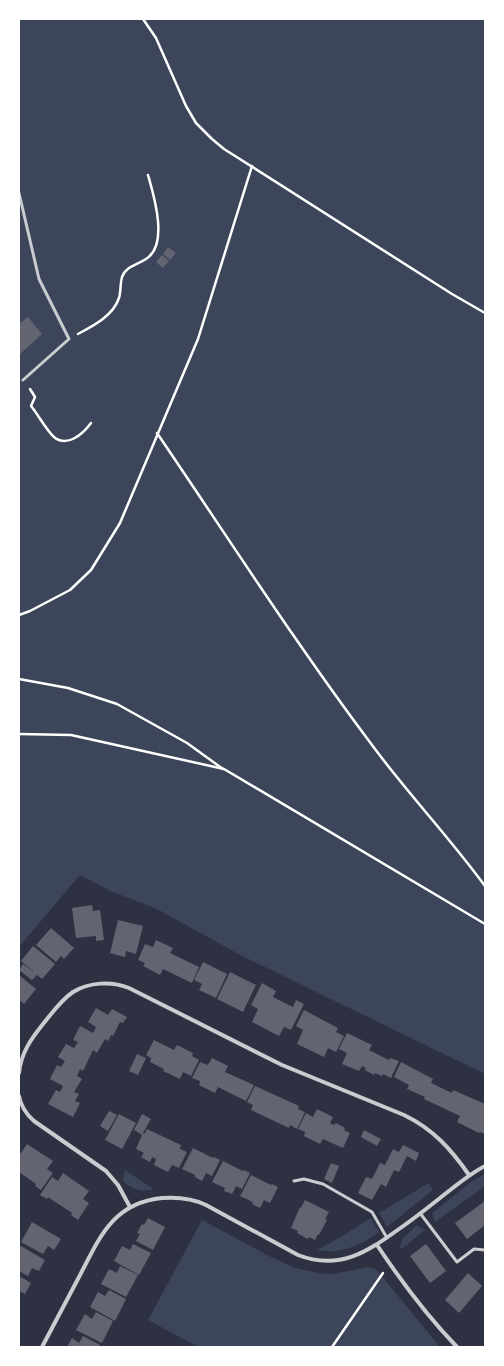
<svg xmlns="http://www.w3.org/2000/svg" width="504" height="1366" viewBox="0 0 504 1366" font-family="Helvetica,sans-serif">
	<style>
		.green { fill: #3c4559 }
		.building { fill: #626471 }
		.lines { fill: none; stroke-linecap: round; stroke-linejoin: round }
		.path { stroke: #fff; stroke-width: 2.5 }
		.service { stroke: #caccd0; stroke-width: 3 }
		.minor { stroke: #caccd0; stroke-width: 4 }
	</style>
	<rect width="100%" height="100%" fill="#2d3142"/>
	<!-- green -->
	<g class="green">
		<path d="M19 19H485V1074L242 956 157 909 108 890 82 876H79L19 947Z"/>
		<path d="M125 1170 152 1188V1190C141 1192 131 1189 123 1181Z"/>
		<path d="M485 1174V1186L435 1222 432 1213 471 1182Z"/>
		<path d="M429 1183 433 1190 387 1227 379 1213Z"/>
		<path d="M371 1218 379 1232C361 1245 340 1255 317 1250L339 1238Z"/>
		<path d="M202 1220 267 1255 295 1268 324 1274H333L367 1267 375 1269 381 1275 440 1347H198L148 1320Z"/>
		<path d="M417 1225 425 1230 403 1248 399 1249 403 1238Z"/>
	</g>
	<!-- building -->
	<g class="building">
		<path d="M168 247 176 253 170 260 163 254Z"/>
		<path d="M162 255 169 261 163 268 156 262Z"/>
		<path d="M28 317 42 334 19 355V324Z"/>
		<path d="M92 905 93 911 100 910 104 940 96 941V936L76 938 72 908Z"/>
		<path d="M118 920 143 926 136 954 126 951 125 957 110 953Z"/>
		<path d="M51 928 74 948 64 959 61 956 56 962 36 945Z"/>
		<path d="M156 940 173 948 170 953 199 967 192 983 163 969 160 975 143 966 145 963 138 960 145 944 153 947Z"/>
		<path d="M33 946 55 964 42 979 37 975 32 980 19 970 23 964 34 972 21 961Z"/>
		<path d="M203 962 227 974 216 998 199 990 202 984 194 980Z"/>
		<path d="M230 972 256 985 243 1012 217 999Z"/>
		<path d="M19 975 36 989 24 1004 19 1000Z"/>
		<path d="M262 983 276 991 273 997 293 1007 296 1000 304 1004 291 1030 284 1027 279 1036 252 1022 258 1009 251 1005Z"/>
		<path d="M96 1008 108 1015 112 1009 127 1017 123 1023 120 1022 113 1036 111 1035 108 1041 105 1039 97 1053 93 1050 83 1071 80 1069 77 1076 82 1079 74 1092 79 1094 75 1101 80 1103 73 1117 48 1104 56 1090 60 1092 63 1086 50 1079 57 1065 61 1067 65 1061 58 1057 66 1044 74 1048 78 1042 73 1040 80 1026 93 1033 96 1027 88 1022Z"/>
		<path d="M304 1010 338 1028 336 1032 344 1036 336 1052 328 1048 324 1057 297 1044 303 1030 296 1026Z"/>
		<path d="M347 1033 372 1045 369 1050 389 1060 390 1058 399 1061 391 1078 383 1074 382 1076 375 1073 374 1075 365 1070 366 1068 362 1066 359 1071 342 1064 347 1053 339 1049Z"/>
		<path d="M154 1040 174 1050 177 1045 193 1053 192 1056 199 1060 191 1076 183 1072 180 1079 163 1071 166 1065 164 1069 150 1062 151 1058 146 1055Z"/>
		<path d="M137 1054 146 1058 138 1075 129 1071Z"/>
		<path d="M212 1058 228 1066 225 1072 254 1085 246 1101 218 1087 215 1093 199 1085 200 1081 192 1078 200 1062 208 1065Z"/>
		<path d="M401 1062 433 1079 431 1083 452 1093 453 1090 485 1104V1134L480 1132 479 1133 457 1122 460 1116 424 1099 425 1097 407 1089 409 1085 394 1077Z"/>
		<path d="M255 1086 299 1106 298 1109 305 1112 297 1129 290 1125 289 1128 251 1110 253 1105 247 1102Z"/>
		<path d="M317 1109 333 1117 330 1123 334 1125 336 1123 345 1128 344 1130 350 1133 343 1148 323 1139 320 1144 304 1136 305 1132 298 1129 306 1113 313 1117Z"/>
		<path d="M109 1111 117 1115 108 1131 100 1126Z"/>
		<path d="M119 1114 136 1123 122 1149 105 1140Z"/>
		<path d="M142 1114 151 1119 143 1133 144 1134 147 1129 181 1145 180 1149 187 1152 179 1168 172 1165 168 1172 154 1165 156 1159 152 1157 150 1162 141 1157 144 1153 136 1149 142 1135 134 1130Z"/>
		<path d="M364 1130 381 1139 377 1146 361 1137Z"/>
		<path d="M27 1144 53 1161 47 1169 53 1173 41 1190 35 1186 36 1184 19 1172V1156Z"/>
		<path d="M403 1145 419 1153 416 1161 407 1156 399 1172 394 1170 386 1187 381 1184 372 1200 358 1193 366 1177 372 1179 380 1163 385 1165 393 1149 399 1152Z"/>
		<path d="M193 1148 213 1158 214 1157 220 1160 212 1176 206 1173 202 1181 195 1177V1175L182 1169Z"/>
		<path d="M223 1161 243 1171 244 1170 250 1173 242 1189 236 1186 232 1194 224 1191 225 1188 212 1182Z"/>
		<path d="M331 1163 339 1166 332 1183 324 1179Z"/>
		<path d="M63 1173 89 1191 83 1199 89 1203 78 1220 71 1215 72 1213 48 1197 47 1199 40 1195 52 1177 58 1181Z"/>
		<path d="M251 1175 271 1185 272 1184 278 1187 270 1203 264 1200 260 1208 252 1204 253 1202 240 1196Z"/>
		<path d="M305 1200 329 1212 325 1219 327 1220 319 1235 318 1234 315 1240 309 1237 308 1239 297 1233 298 1231 291 1228 300 1207 301 1208Z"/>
		<path d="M485 1201V1225L467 1239 455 1223Z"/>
		<path d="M148 1218 165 1227 153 1250 136 1241 140 1234 137 1233 142 1224 144 1225Z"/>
		<path d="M32 1222 61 1239 54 1250 48 1246 43 1254 21 1242Z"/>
		<path d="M133 1244 151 1253 139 1275 114 1261 122 1246 130 1250Z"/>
		<path d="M426 1244 446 1271 430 1283 410 1256Z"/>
		<path d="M19 1245 45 1260 39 1271 32 1268 28 1276 19 1271Z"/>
		<path d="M120 1266 138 1275 126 1297 101 1284 109 1269 117 1273Z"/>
		<path d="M468 1273 482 1286 459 1313 445 1300Z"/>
		<path d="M19 1276 31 1283 25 1294 19 1291Z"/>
		<path d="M109 1290 126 1299 115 1321 90 1307 98 1292 105 1296Z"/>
		<path d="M96 1312 113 1321 102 1343 76 1330 85 1314 92 1319Z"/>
		<path d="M83 1336 100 1345V1347H67L72 1338 79 1343Z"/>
	</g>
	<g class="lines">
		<!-- path -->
		<g class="path">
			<path d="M143 19 156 38 186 106 196 123 212 139 224 149 452 294 485 313"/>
			<path d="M78 334C93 326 113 316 119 298 121 292 120 284 122 277 126 266 137 265 146 259 169 245 154 196 148 175"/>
			<path d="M30 389 35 397 31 406C37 413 47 431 54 437 67 448 83 434 91 423"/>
			<path d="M157 433C229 539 298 647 375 749 410 796 450 838 485 886"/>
			<path d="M19 615 30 611 70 590 91 570 120 523 198 339 252 166"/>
			<path d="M19 679 68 688 117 704 187 743 223 769"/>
			<path d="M19 734 71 735 224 769 485 924"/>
			<path d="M332 1347 383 1273"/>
		</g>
		<!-- service -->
		<g class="service">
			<path d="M19 193 39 279 69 339 23 380"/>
			<path d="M294 1181 304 1179 323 1184 372 1212 387 1238"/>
			<path d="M420 1213 457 1262 474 1249 485 1250"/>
		</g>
		<!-- minor -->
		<g class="minor">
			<path d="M19 1073C21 1053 31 1039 43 1024 52 1013 61 1000 73 992 89 982 112 981 129 988L282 1065 404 1115C433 1129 451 1149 469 1175"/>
			<path d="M19 1096C21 1107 26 1114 34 1121L106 1171 118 1185 130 1207"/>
			<path d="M377 1245C401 1281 427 1316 457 1347"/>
			<path d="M42 1347C54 1324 67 1300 79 1277 99 1239 112 1203 162 1198 177 1197 192 1198 206 1205L298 1255C339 1271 367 1252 399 1229 415 1218 430 1206 445 1194 458 1184 471 1173 485 1166"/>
		</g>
	</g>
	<!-- border -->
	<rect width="504" height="1366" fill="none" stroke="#ffffff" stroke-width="40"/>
</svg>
